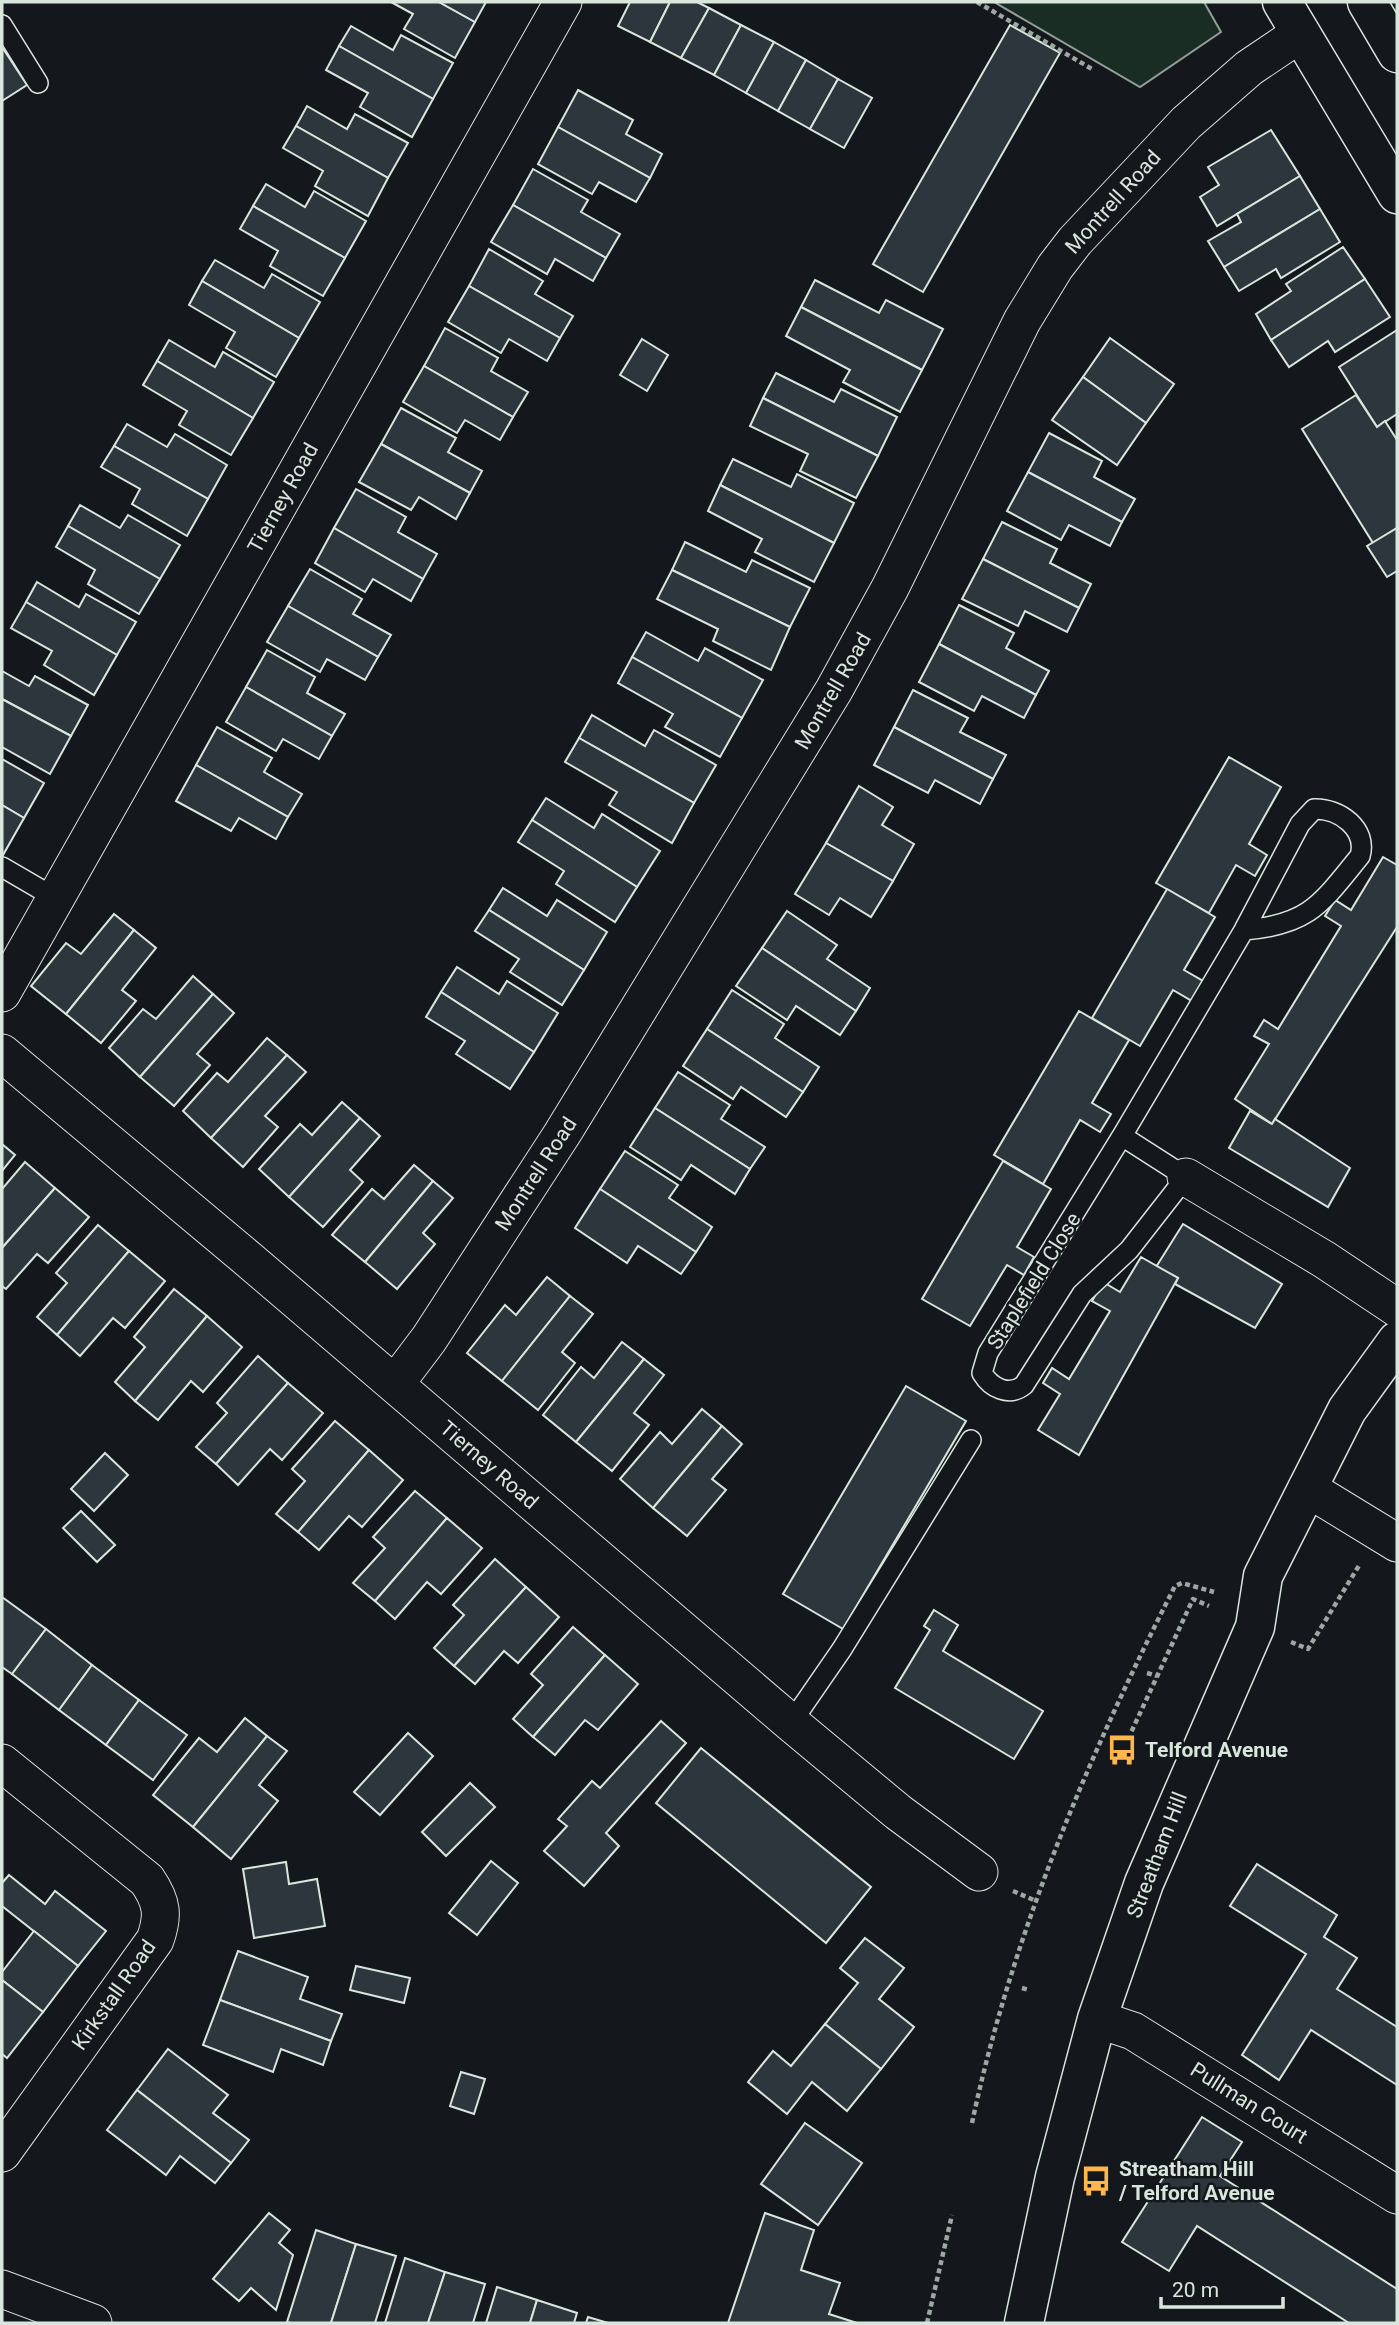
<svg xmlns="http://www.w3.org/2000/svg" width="1399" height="2325" viewBox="0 0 1399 2325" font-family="Roboto,sans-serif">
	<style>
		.green { fill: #1a2d24; stroke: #939e99; stroke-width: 2 }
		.building { fill: #2c363c; stroke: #d8e6dc; stroke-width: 2 }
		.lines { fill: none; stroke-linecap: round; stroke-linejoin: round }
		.lane-casing { stroke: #d8e6dc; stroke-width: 22 }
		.street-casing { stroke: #d8e6dc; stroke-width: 39 }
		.highway-casing { stroke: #d8e6dc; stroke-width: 41 }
		.path { stroke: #9da8a2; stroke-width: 4.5; stroke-dasharray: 5 3.5; stroke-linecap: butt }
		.lane { stroke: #14181c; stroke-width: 19 }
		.street { stroke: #14181c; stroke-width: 37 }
		.highway { stroke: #14181c; stroke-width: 38 }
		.labels { text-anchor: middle; stroke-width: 5; stroke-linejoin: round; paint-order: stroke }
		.street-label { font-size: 21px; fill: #d8e6dc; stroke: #14181c }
		.poi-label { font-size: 21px; font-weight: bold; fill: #d8e6dc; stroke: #14181c; text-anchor: start }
	</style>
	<rect width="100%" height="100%" fill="#14181c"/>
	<!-- green -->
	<path class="green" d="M994 2H1204L1221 32 1140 87Z"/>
	<!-- building -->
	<g class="building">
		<path d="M391 2H439L475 22 455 58 404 29 413 14Z"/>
		<path d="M439 2H486L475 22Z"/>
		<path d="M630 2H670L650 42 618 26Z"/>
		<path d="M670 2H697L709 8 681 58 650 42Z"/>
		<path d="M709 8 741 25 714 75 681 58Z"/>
		<path d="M741 25 774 42 746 93 714 75Z"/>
		<path d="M1010 25 1060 53 923 292 873 264Z"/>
		<path d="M351 26 393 50 401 35 453 63 433 99 339 46Z"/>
		<path d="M774 42 806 60 778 111 746 93Z"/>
		<path d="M339 46 433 99 412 137 360 107 368 93 326 70Z"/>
		<path d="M2 47 27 85 2 101Z"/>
		<path d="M806 60 838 79 810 129 778 111Z"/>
		<path d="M838 79 872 98 844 148 810 129Z"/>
		<path d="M578 90 633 120 626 134 662 154 650 178 558 127Z"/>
		<path d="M307 106 347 129 355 114 408 143 388 178 296 126Z"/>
		<path d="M296 126 388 178 368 216 315 186 323 171 283 148Z"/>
		<path d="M558 127 650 178 636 202 599 182 592 194 538 164Z"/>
		<path d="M1271 130 1300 176 1217 226 1200 197 1219 185 1208 167Z"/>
		<path d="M533 169 588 200 581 212 620 234 606 258 513 205Z"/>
		<path d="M1300 176 1320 209 1224 267 1208 241 1241 222 1237 214Z"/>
		<path d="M266 184 305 207 314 191 366 221 345 258 253 206Z"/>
		<path d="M513 205 606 258 593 281 555 259 547 274 491 242Z"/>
		<path d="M253 206 345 258 323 296 270 266 278 251 240 229Z"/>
		<path d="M1320 209 1340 242 1281 278 1276 269 1239 291 1224 267Z"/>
		<path d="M1343 247 1365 279 1271 340 1256 314 1291 291 1286 284Z"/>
		<path d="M489 249 543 281 535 294 573 316 560 338 469 286Z"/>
		<path d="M215 260 264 288 272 274 320 302 299 338 202 281Z"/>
		<path d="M1365 279 1390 317 1335 352 1328 341 1289 367 1271 340Z"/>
		<path d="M815 280 879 313 886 300 943 329 922 370 801 307Z"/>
		<path d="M202 281 299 338 276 377 226 348 235 332 189 305Z"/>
		<path d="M469 286 560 338 547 361 509 339 501 353 448 322Z"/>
		<path d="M801 307 922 370 900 412 843 382 850 370 786 336Z"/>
		<path d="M445 328 498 358 491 371 528 392 513 417 424 366Z"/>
		<path d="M1397 330V414L1377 427 1339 367Z"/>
		<path d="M1110 338 1174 384 1146 423 1083 377Z"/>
		<path d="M642 339 668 355 647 391 620 375Z"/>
		<path d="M169 340 215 367 223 352 274 382 253 418 157 361Z"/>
		<path d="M157 361 253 418 231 455 179 425 187 411 143 385Z"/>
		<path d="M424 366 513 417 500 440 465 420 457 433 403 402Z"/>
		<path d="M776 373 834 402 841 389 897 417 878 456 763 398Z"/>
		<path d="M1083 377 1146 423 1117 465 1052 420Z"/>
		<path d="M1356 395 1377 427 1385 421 1397 440V528L1373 543 1302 429Z"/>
		<path d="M763 398 878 456 856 498 800 471 808 454 750 426Z"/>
		<path d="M401 408 456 438 448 452 482 471 470 493 381 444Z"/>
		<path d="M127 424 167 447 175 434 227 465 208 499 114 446Z"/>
		<path d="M1049 433 1102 461 1094 477 1135 499 1122 522 1028 472Z"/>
		<path d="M381 444 470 493 456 519 419 497 411 510 359 482Z"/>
		<path d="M114 446 208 499 187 536 132 504 140 489 101 467Z"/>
		<path d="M733 459 791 487 797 474 854 503 834 543 720 485Z"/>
		<path d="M1028 472 1122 522 1110 546 1069 525 1061 540 1007 511Z"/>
		<path d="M720 485 834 543 814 582 755 552 762 539 708 511Z"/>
		<path d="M356 489 406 517 398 532 437 554 423 579 334 528Z"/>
		<path d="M80 505 120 528 128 515 180 545 160 579 68 526Z"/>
		<path d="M1002 522 1057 549 1050 563 1091 584 1079 608 983 559Z"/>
		<path d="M68 526 160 579 139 614 88 584 95 570 56 547Z"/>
		<path d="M334 528 423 579 411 601 373 579 365 592 315 563Z"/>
		<path d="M1397 528V571L1387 577 1367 546Z"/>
		<path d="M685 542 746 572 752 560 810 588 790 627 672 570Z"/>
		<path d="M983 559 1079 608 1067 632 1025 611 1018 626 962 599Z"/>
		<path d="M310 569 362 599 353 614 391 635 378 657 288 606Z"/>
		<path d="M672 570 790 627 771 670 713 641 718 629 657 599Z"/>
		<path d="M37 582 79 607 86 594 136 622 117 655 26 602Z"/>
		<path d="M26 602 117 655 94 695 44 665 52 651 11 628Z"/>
		<path d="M959 605 1014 633 1006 648 1049 671 1036 695 939 644Z"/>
		<path d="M288 606 378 657 365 680 327 659 320 672 267 642Z"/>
		<path d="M646 632 698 661 705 648 763 680 742 718 632 657Z"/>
		<path d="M939 644 1036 695 1024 718 982 696 974 711 919 682Z"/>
		<path d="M267 650 315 677 307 693 345 714 332 736 246 687Z"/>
		<path d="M632 657 742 718 720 757 665 727 673 714 618 683Z"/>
		<path d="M2 671 29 686 35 676 88 705 71 736 2 699Z"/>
		<path d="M246 687 332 736 319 759 283 739 276 751 226 722Z"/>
		<path d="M913 690 968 718 960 732 1006 755 993 779 894 727Z"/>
		<path d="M2 699 71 736 50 774 2 747Z"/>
		<path d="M592 715 645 746 654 730 716 765 694 803 579 738Z"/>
		<path d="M217 727 272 758 264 772 302 794 288 817 196 765Z"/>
		<path d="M894 727 993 779 980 804 935 780 928 793 874 765Z"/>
		<path d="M579 738 694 803 672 843 609 805 617 792 565 762Z"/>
		<path d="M1229 757 1281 787 1249 844 1267 855 1255 876 1236 865 1209 913 1156 883Z"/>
		<path d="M2 759 44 783 24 818 2 805Z"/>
		<path d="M196 765 288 817 276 839 239 818 231 831 176 801Z"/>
		<path d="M859 786 893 807 882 825 914 844 893 881 826 843Z"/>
		<path d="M546 798 594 828 602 814 660 851 637 887 532 820Z"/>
		<path d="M2 805 24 818 3 855 2 854Z"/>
		<path d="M532 820 637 887 615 922 556 884 564 871 518 842Z"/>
		<path d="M826 843 893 881 871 917 840 898 829 915 795 894Z"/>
		<path d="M1383 857 1397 865V927L1272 1124 1235 1099 1269 1044 1254 1036 1264 1020 1278 1029 1341 926 1325 916 1335 900 1351 910Z"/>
		<path d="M503 888 547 916 557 900 607 932 584 970 489 910Z"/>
		<path d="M1167 889 1215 917 1184 970 1203 981 1192 1001 1173 990 1140 1046 1092 1018Z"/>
		<path d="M489 910 584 970 562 1005 510 972 519 959 475 931Z"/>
		<path d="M787 911 837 945 827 959 870 988 856 1011 762 948Z"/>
		<path d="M114 914 134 930 66 1014 31 986 66 943 81 954Z"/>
		<path d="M134 930 156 948 122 990 136 1001 101 1043 66 1014Z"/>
		<path d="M762 948 856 1011 840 1035 796 1006 787 1020 736 986Z"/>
		<path d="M457 967 499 994 507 981 558 1013 534 1052 441 992Z"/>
		<path d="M193 976 213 994 140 1077 109 1048 143 1009 156 1019Z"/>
		<path d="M732 990 784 1024 775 1038 819 1067 803 1092 707 1029Z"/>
		<path d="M441 992 534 1052 510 1089 456 1054 465 1041 426 1017Z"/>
		<path d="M213 994 234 1013 197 1054 210 1065 174 1106 140 1077Z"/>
		<path d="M1079 1011 1129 1040 1092 1103 1111 1114 1100 1132 1080 1120 1043 1184 994 1155Z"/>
		<path d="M707 1029 803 1092 786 1117 741 1087 733 1099 683 1066Z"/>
		<path d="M267 1038 287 1055 211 1138 183 1111 217 1073 228 1082Z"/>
		<path d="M287 1055 306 1072 265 1116 278 1127 243 1167 211 1138Z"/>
		<path d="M678 1072 730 1105 721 1119 765 1147 750 1169 655 1108Z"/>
		<path d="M342 1102 360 1118 289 1197 259 1169 300 1124 312 1135Z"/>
		<path d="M655 1108 750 1169 735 1194 691 1165 681 1180 630 1147Z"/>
		<path d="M1250 1111 1272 1124 1275 1119 1350 1168 1328 1207 1229 1148Z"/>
		<path d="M360 1118 380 1136 350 1170 363 1182 323 1227 289 1197Z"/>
		<path d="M2 1144 15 1155 2 1171Z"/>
		<path d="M625 1151 678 1185 669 1198 712 1227 696 1252 600 1189Z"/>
		<path d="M1003 1161 1051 1189 1017 1247 1034 1257 1024 1275 1007 1265 970 1326 922 1299Z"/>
		<path d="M25 1162 55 1188 2 1248V1189Z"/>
		<path d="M414 1165 433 1181 365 1262 332 1235 372 1189 384 1199Z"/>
		<path d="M433 1181 453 1198 423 1233 435 1244 397 1289 365 1262Z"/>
		<path d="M55 1188 89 1217 48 1263 37 1254 6 1289 2 1286V1248Z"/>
		<path d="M600 1189 696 1252 681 1274 638 1246 627 1263 575 1228Z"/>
		<path d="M1183 1224 1282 1284 1255 1328 1175 1284 1178 1278 1156 1267Z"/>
		<path d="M98 1225 129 1251 57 1335 37 1317 67 1283 56 1273Z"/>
		<path d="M129 1251 165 1281 125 1328 113 1318 80 1356 57 1335Z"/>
		<path d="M1141 1257 1178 1278 1079 1455 1038 1430 1060 1394 1043 1383 1052 1368 1069 1379 1110 1311 1092 1301 1103 1282 1120 1292Z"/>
		<path d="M547 1277 570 1296 502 1381 467 1353 505 1305 516 1315Z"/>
		<path d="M174 1289 207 1316 135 1401 115 1382 145 1347 134 1337Z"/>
		<path d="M570 1296 593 1314 562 1352 575 1363 538 1410 502 1381Z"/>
		<path d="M207 1316 242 1347 203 1392 191 1381 158 1420 135 1401Z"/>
		<path d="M622 1342 644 1359 576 1442 543 1415 581 1367 594 1378Z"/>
		<path d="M258 1356 288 1383 216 1464 196 1447 227 1413 217 1403Z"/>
		<path d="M644 1359 664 1375 634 1413 649 1425 612 1471 576 1442Z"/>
		<path d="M288 1383 323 1413 282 1460 270 1449 238 1485 216 1464Z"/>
		<path d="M906 1386 966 1421 843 1629 783 1594Z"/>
		<path d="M702 1409 722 1426 653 1508 620 1479 660 1432 672 1444Z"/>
		<path d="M335 1421 369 1450 298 1532 276 1514 305 1481 292 1469Z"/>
		<path d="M722 1426 742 1444 712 1479 726 1490 687 1536 653 1508Z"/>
		<path d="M369 1450 403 1480 362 1527 349 1516 319 1550 298 1532Z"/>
		<path d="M105 1453 128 1475 94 1511 71 1489Z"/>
		<path d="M415 1491 447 1518 375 1601 353 1583 385 1548 373 1537Z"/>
		<path d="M81 1511 115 1545 97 1562 63 1528Z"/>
		<path d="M447 1518 482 1548 441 1594 427 1582 395 1619 375 1601Z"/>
		<path d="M495 1559 526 1587 454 1666 434 1648 464 1615 453 1605Z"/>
		<path d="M526 1587 559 1617 518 1663 504 1651 475 1684 454 1666Z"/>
		<path d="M2 1597 46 1629 12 1674 2 1667Z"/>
		<path d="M934 1610 958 1625 943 1651 1043 1711 1014 1759 895 1688 930 1630 924 1626Z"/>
		<path d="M573 1627 605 1655 533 1737 513 1719 543 1685 531 1674Z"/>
		<path d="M46 1629 92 1665 59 1710 12 1674Z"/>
		<path d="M605 1655 638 1684 598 1730 585 1720 555 1755 533 1737Z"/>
		<path d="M92 1665 139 1700 106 1745 59 1710Z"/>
		<path d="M139 1700 187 1735 153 1780 106 1745Z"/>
		<path d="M245 1718 267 1736 193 1827 153 1795 199 1738 217 1752Z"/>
		<path d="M661 1721 686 1743 606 1833 619 1846 584 1886 544 1851 567 1826 558 1819 592 1781 600 1788Z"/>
		<path d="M408 1733 433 1756 380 1815 354 1792Z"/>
		<path d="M267 1736 287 1751 259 1785 278 1801 231 1859 193 1827Z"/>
		<path d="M701 1748 871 1887 826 1943 656 1803Z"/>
		<path d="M470 1783 495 1807 446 1856 422 1832Z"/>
		<path d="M491 1861 518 1883 477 1935 449 1913Z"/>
		<path d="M286 1862 289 1884 317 1879 325 1926 254 1938 243 1869Z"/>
		<path d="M1257 1864 1337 1915 1324 1937 1357 1958 1337 1989 1397 2027V2085L1311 2030 1279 2080 1242 2055 1306 1954 1230 1906Z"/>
		<path d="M9 1875 45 1904 55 1891 106 1931 78 1966 2 1906V1883Z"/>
		<path d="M34 1931 78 1966 43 2012 2 1980V1972Z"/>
		<path d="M865 1938 904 1968 879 1999 914 2027 881 2069 825 2024 858 1983 840 1968Z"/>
		<path d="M238 1951 308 1977 300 1999 342 2014 331 2041 220 2000Z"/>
		<path d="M356 1966 410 1978 404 2003 350 1990Z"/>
		<path d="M2 1980 43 2012 7 2058 2 2054Z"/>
		<path d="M220 2000 331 2041 323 2065 281 2049 273 2072 203 2045Z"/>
		<path d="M825 2024 881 2069 847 2111 812 2082 787 2114 748 2082 773 2051 791 2066Z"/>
		<path d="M168 2049 228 2095 213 2113 249 2140 231 2163 137 2090Z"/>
		<path d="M461 2072 485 2079 474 2114 450 2106Z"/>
		<path d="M137 2090 231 2163 215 2183 180 2156 166 2175 107 2130Z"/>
		<path d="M1202 2117 1242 2142 1220 2176 1397 2289V2323H1349L1197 2226 1169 2271 1122 2242Z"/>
		<path d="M805 2123 862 2163 818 2225 761 2184Z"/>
		<path d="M269 2213 290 2230 279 2243 293 2255 276 2310 251 2288 239 2301 213 2279Z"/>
		<path d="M765 2213 814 2230 801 2270 840 2283 829 2314 857 2323H728Z"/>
		<path d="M316 2230 356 2244 331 2323H291L287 2322Z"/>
		<path d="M356 2244 396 2256 375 2323H331Z"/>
		<path d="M405 2258 445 2272 428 2323H385Z"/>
		<path d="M445 2272 485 2284 473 2323H428Z"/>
		<path d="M497 2287 537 2300 530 2323H486Z"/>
		<path d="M537 2300 577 2313 574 2323H530Z"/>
		<path d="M588 2317 608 2323H586Z"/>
	</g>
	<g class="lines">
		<!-- lane casing -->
		<g class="lane-casing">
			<g id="lane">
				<path d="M2 25 38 83"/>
				<path d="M2 867 57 899"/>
				<path d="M1122 1136 988 1353 982 1373C991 1388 1009 1397 1024 1385L1082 1294 1129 1250 1186 1177 1122 1136 1244 930 1300 824 1314 809C1339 808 1368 829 1360 856 1321 904 1309 925 1244 930"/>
				<path d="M791 1723 842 1649 971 1440"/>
			</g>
		</g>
		<!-- street casing -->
		<g class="street-casing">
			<g id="street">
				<path d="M2 993 563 2"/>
				<path d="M2 1053 248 1259 791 1723 898 1812 979 1872"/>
				<path d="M1186 1177 1325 1260 1397 1308"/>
				<path d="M395 1384 429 1339 562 1134 834 690 890 588 1022 321 1055 267 1075 241 1186 123 1249 68 1301 33"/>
				<path d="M1307 1488 1397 1543"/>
				<path d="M2 1763 147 1880C162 1902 164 1915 155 1940L2 2153"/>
				<path d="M1097 2019 1133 2031 1397 2195"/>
				<path d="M2 2289 93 2323"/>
			</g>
		</g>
		<!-- highway casing -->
		<g class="highway-casing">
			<g id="highway">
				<path d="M1282 2 1397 194"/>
				<path d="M1367 2 1397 53"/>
				<path d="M1024 2323 1055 2177 1097 2019 1144 1883 1255 1627 1263 1576 1347 1410 1397 1341"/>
			</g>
		</g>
		<!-- path -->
		<g class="path">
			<path d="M977 2 1092 69"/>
			<path d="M1291 1642 1308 1649 1360 1564"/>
			<path d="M1147 1673 1157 1676"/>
			<path d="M1128 1739 1193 1599 1209 1606"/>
			<path d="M1013 1891 1036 1901"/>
			<path d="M1022 1988 1029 1990"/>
			<path d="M972 2123C1012 1935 1088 1757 1175 1586L1182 1583 1214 1592"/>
			<path d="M927 2323 952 2215"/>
		</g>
		<!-- lane -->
		<use href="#lane" class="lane"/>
		<!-- street -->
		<use href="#street" class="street"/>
		<!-- highway -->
		<use href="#highway" class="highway"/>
	</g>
	<!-- icons -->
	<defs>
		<g id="bus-bare" transform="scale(2.415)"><path d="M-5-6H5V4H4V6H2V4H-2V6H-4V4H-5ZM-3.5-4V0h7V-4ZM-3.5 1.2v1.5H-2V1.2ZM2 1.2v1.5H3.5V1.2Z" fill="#ffb74d" stroke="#14181c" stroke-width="2.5" paint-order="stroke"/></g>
	</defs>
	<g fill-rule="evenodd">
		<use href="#bus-bare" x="1122" y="1750"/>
		<use href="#bus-bare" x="1096" y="2181"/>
	</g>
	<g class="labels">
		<!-- street labels -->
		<g class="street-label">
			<text transform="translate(1113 202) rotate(-48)" y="7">Montrell Road</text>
			<text transform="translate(283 498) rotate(-61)" y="7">Tierney Road</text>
			<text transform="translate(833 691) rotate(-60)" y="7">Montrell Road</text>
			<text transform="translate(536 1174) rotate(-57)" y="7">Montrell Road</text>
			<text transform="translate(1034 1281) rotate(-58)" y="7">Staplefield Close</text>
			<text transform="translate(489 1465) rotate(41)" y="7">Tierney Road</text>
			<text transform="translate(1157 1855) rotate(-69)" y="7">Streatham Hill</text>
			<text transform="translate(114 1995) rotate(-55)" y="7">Kirkstall Road</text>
			<text transform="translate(1249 2103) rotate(32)" y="7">Pullman Court</text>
		</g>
		<!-- poi labels -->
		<g class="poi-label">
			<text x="1145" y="1757">Telford Avenue</text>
			<text x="1119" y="2176">Streatham Hill<tspan x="1119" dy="24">/ Telford Avenue</tspan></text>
		</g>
	</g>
	<!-- border -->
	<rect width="1399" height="2325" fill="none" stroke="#d8e6dc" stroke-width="7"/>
	<!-- scale -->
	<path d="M1161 2297v10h122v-10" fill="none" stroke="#d8e6dc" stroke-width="3.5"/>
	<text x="1172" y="2297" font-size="21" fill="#d8e6dc" stroke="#14181c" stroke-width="5" paint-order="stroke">20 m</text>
</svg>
